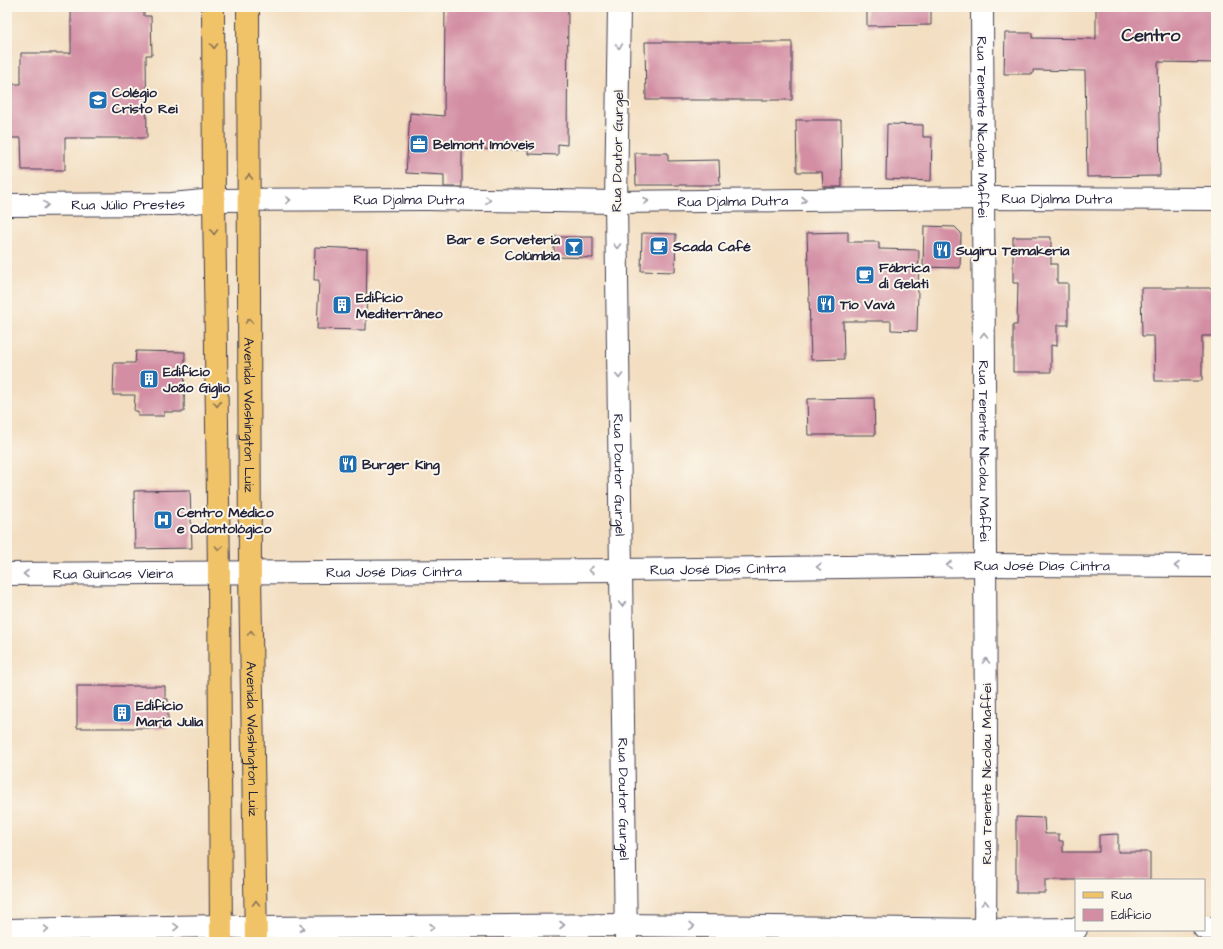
<svg xmlns="http://www.w3.org/2000/svg" width="1223" height="949" viewBox="0 0 1223 949" font-family="'Architects Daughter',sans-serif">
	<style>
		.building { fill: #d38ea4 }
		.lines { fill: none; stroke-linecap: round; stroke-linejoin: round }
		.minor-casing { stroke: #413e4f; stroke-width: 24 }
		.major-casing { stroke: #413e4f; stroke-width: 24 }
		.minor { stroke: #fff; stroke-width: 22 }
		.major { stroke: #f1c369; stroke-width: 22 }
		.oneway { stroke: #8a7252 }
		.oneway2 { stroke: #9c9ca7 }
		.labels { text-anchor: middle; stroke-width: 4; stroke-linejoin: round; paint-order: stroke }
		.poi-label { font-size: 14px; font-weight: bold; fill: #22223b; stroke: #fbf7ec; text-anchor: start }
		.street-label { font-size: 14px; fill: #22223b; stroke: #fbf7ec }
		.district-label { font-size: 18px; font-weight: bold; fill: #22223b; stroke: #fbf7ec }
	</style>
	<rect width="100%" height="100%" fill="#fbf7ec"/>
	<filter id="ink" filterUnits="userSpaceOnUse"><feTurbulence type="fractalNoise" baseFrequency=".025" numOctaves="2"/><feDisplacementMap in="SourceGraphic" scale="8" xChannelSelector="R" yChannelSelector="G"/><feConvolveMatrix kernelMatrix="1 2 1 2 8 2 1 2 1" color-interpolation-filters="sRGB"/></filter>
	<filter id="wash" filterUnits="userSpaceOnUse"><feTurbulence type="fractalNoise" baseFrequency=".012" numOctaves="4" result="noise"/><feDisplacementMap in="SourceGraphic" scale="16" xChannelSelector="R" yChannelSelector="G"/><feGaussianBlur stdDeviation="0.9" result="paint"/><feColorMatrix in="noise" values="0 0 0 0 0 0 0 0 0 0 0 0 0 0 0 0 0 1.4 0 .05"/><feComposite in="paint" operator="in"/></filter>
	<g filter="url(#wash)">
		<rect width="100%" height="100%" fill="#f3dec1"/>
		<g id="blocks">
			<!-- building -->
			<g class="building">
				<path d="M71 7H144V16H151L152 55H146L147 138H65V170H22L21 138H7V84H21V53H71Z"/>
				<path d="M445 7H568L567 145 558 144V155L528 154V150L462 149V187H444V175L406 173 410 113 444 116Z"/>
				<path d="M867 7H931V25L867 26Z"/>
				<path d="M1096 7H1216V63L1158 62 1160 176 1087 177 1085 71 1033 70V74H1004L1005 33H1032V38L1096 39Z"/>
				<path d="M645 42H792V100H646Z"/>
				<path d="M796 120H841L842 187H823L822 172H797Z"/>
				<path d="M887 124 923 125V137H932L931 181 886 179Z"/>
				<path d="M635 153H668V161L719 160 720 185H636Z"/>
				<path d="M924 226 955 227 961 233 960 268 923 267Z"/>
				<path d="M848 232V242H879V249L919 250 917 331 891 330V321H843L844 359 811 360 807 233Z"/>
				<path d="M642 233 676 234 675 272 641 271Z"/>
				<path d="M554 237H593V258L554 257Z"/>
				<path d="M1013 237H1051V264H1057V283H1068V325H1057V346L1051 345V372H1013V325H1017L1018 283H1013Z"/>
				<path d="M315 247 367 249 366 330 317 329 319 280H314Z"/>
				<path d="M1141 288H1216V336H1202V381H1155L1154 336H1142Z"/>
				<path d="M136 351 185 352 184 412H164V416H138V411H134L135 395H113L114 363H135Z"/>
				<path d="M874 398 875 435H808L807 399Z"/>
				<path d="M190 490 192 548 135 549 134 491Z"/>
				<path d="M77 686H165V699H168V728H77Z"/>
				<path d="M1016 817 1044 818 1045 834H1059V841H1063V852H1099V835L1118 834V852H1150V880H1045V893H1016Z"/>
			</g>
		</g>
	</g>
	<g filter="url(#ink)">
		<use href="#blocks" fill-opacity="0" stroke="#413e4f" stroke-width="1"/>
		<g class="lines">
			<!-- minor casing -->
			<g class="minor-casing">
				<g id="minor">
					<path id="s1" d="M619 7 616 202 626 942"/>
					<path id="s2" d="M982 7 986 734 985 942"/>
					<path id="s3" d="M7 205 172 204 214 200 427 199 616 202 984 198 1216 199"/>
					<path id="s4" d="M7 574 621 570 985 565 1216 566"/>
					<path d="M1204 928H1216"/>
					<path d="M7 930 221 926 256 928 626 925 985 930 1076 929"/>
				</g>
			</g>
			<!-- major casing -->
			<g class="major-casing">
				<g id="major">
					<path d="M213 7 214 200 219 573 221 942"/>
					<path id="s5" d="M248 7 250 572 256 942"/>
				</g>
			</g>
			<!-- minor -->
			<use href="#minor" class="minor"/>
			<!-- major -->
			<use href="#major" class="major"/>
		</g>
		<!-- one-way arrows -->
		<defs><path id="oneway-chevron" d="M-2-3.5L2.5 0L-2 3.5" fill="none" stroke-width="1.6" stroke-linecap="round" stroke-linejoin="round"/></defs>
		<g class="oneway">
			<use href="#oneway-chevron" transform="translate(214 46) rotate(90)"/>
			<use href="#oneway-chevron" transform="translate(249 177) rotate(-90)"/>
			<use href="#oneway-chevron" transform="translate(214 232) rotate(89)"/>
			<use href="#oneway-chevron" transform="translate(249 321) rotate(-90)"/>
			<use href="#oneway-chevron" transform="translate(217 404) rotate(89)"/>
			<use href="#oneway-chevron" transform="translate(219 548) rotate(89)"/>
			<use href="#oneway-chevron" transform="translate(251 633) rotate(-91)"/>
			<use href="#oneway-chevron" transform="translate(256 903) rotate(-91)"/>
		</g>
		<g class="oneway2">
			<use href="#oneway-chevron" transform="translate(619 46) rotate(91)"/>
			<use href="#oneway-chevron" transform="translate(288 200)"/>
			<use href="#oneway-chevron" transform="translate(488 200) rotate(1)"/>
			<use href="#oneway-chevron" transform="translate(804 200)"/>
			<use href="#oneway-chevron" transform="translate(646 201)"/>
			<use href="#oneway-chevron" transform="translate(46 205) rotate(-1)"/>
			<use href="#oneway-chevron" transform="translate(617 246) rotate(89)"/>
			<use href="#oneway-chevron" transform="translate(984 335) rotate(-90)"/>
			<use href="#oneway-chevron" transform="translate(619 376) rotate(89)"/>
			<use href="#oneway-chevron" transform="translate(949 565) rotate(179)"/>
			<use href="#oneway-chevron" transform="translate(1177 566) rotate(-180)"/>
			<use href="#oneway-chevron" transform="translate(819 567) rotate(179)"/>
			<use href="#oneway-chevron" transform="translate(591 570) rotate(180)"/>
			<use href="#oneway-chevron" transform="translate(26 574) rotate(180)"/>
			<use href="#oneway-chevron" transform="translate(622 604) rotate(89)"/>
			<use href="#oneway-chevron" transform="translate(986 661) rotate(-90)"/>
			<use href="#oneway-chevron" transform="translate(985 903) rotate(-90)"/>
			<use href="#oneway-chevron" transform="translate(562 925)"/>
			<use href="#oneway-chevron" transform="translate(692 926) rotate(1)"/>
			<use href="#oneway-chevron" transform="translate(176 927) rotate(-1)"/>
			<use href="#oneway-chevron" transform="translate(432 927)"/>
			<use href="#oneway-chevron" transform="translate(302 928)"/>
			<use href="#oneway-chevron" transform="translate(46 929) rotate(-1)"/>
		</g>
	</g>
	<!-- icons -->
	<defs>
		<g id="school-square" transform="scale(1)"><rect x="-9" y="-9" width="18" height="18" rx="4" fill="#1f6fb2" stroke="#fbf7ec"/><path d="M0-5L7-2L0 1L-7-2ZM-4 1L0 2.5L4 1V4Q0 6-4 4Z" fill="#fff"/></g>
		<g id="office-square" transform="scale(1)"><rect x="-9" y="-9" width="18" height="18" rx="4" fill="#1f6fb2" stroke="#fbf7ec"/><path d="M-6-3h4V-5.5h4V-3h4V5H-6ZM-1-4.5V-3h2v-1.5ZM-6 0V1H6V0Z" fill="#fff"/></g>
		<g id="cafe-square" transform="scale(1)"><rect x="-9" y="-9" width="18" height="18" rx="4" fill="#1f6fb2" stroke="#fbf7ec"/><path d="M-5.5-4.5H6V0H3Q3 3.5 0 3.5H-2.5Q-5.5 3.5-5.5 0ZM3-3.2v2h1.7v-2ZM-6 4.5H4V6H-6Z" fill="#fff"/></g>
		<g id="bar-square" transform="scale(1)"><rect x="-9" y="-9" width="18" height="18" rx="4" fill="#1f6fb2" stroke="#fbf7ec"/><path d="M-6-5H6L.8 .8V4.5H3.5V6h-7V4.5H-.8V.8Z" fill="#fff"/></g>
		<g id="restaurant-square" transform="scale(1)"><rect x="-9" y="-9" width="18" height="18" rx="4" fill="#1f6fb2" stroke="#fbf7ec"/><path d="M-5-6h1v4h1v-4h1v4h1v-4h1v5L-1.5 .5V6h-2V.5L-5-1ZM5-6V6H3V1.5H1.5Q1.5-4 5-6Z" fill="#fff"/></g>
		<g id="building-square" transform="scale(1)"><rect x="-9" y="-9" width="18" height="18" rx="4" fill="#1f6fb2" stroke="#fbf7ec"/><path d="M-4-6H4V6H1V3H-1V6H-4ZM-2.5-4.3h1.7v1.8h-1.7ZM.8-4.3h1.7v1.8H.8ZM-2.5-1h1.7V.8h-1.7ZM.8-1h1.7V.8H.8Z" fill="#fff"/></g>
		<g id="hospital-square" transform="scale(1)"><rect x="-9" y="-9" width="18" height="18" rx="4" fill="#1f6fb2" stroke="#fbf7ec"/><path d="M-5-5h3v3.5h4V-5h3V5h-3V1.5h-4V5h-3Z" fill="#fff"/></g>
	</defs>
	<g fill-rule="evenodd">
		<use href="#school-square" x="98" y="100"/>
		<use href="#office-square" x="419" y="144"/>
		<use href="#cafe-square" x="659" y="246"/>
		<use href="#bar-square" x="574" y="247"/>
		<use href="#restaurant-square" x="942" y="250"/>
		<use href="#cafe-square" x="865" y="275"/>
		<use href="#restaurant-square" x="826" y="304"/>
		<use href="#building-square" x="342" y="305"/>
		<use href="#building-square" x="149" y="379"/>
		<use href="#restaurant-square" x="348" y="464"/>
		<use href="#hospital-square" x="163" y="520"/>
		<use href="#building-square" x="122" y="713"/>
	</g>
	<g class="labels">
		<!-- poi labels -->
		<g class="poi-label">
			<text x="112" y="97">Colégio<tspan x="112" dy="16">Cristo Rei</tspan></text>
			<text x="433" y="149">Belmont Imóveis</text>
			<text x="560" y="244" text-anchor="end">Bar e Sorveteria<tspan x="560" dy="16">Colúmbia</tspan></text>
			<text x="673" y="251">Scada Café</text>
			<text x="956" y="255">Sugiru Temakeria</text>
			<text x="879" y="272">Fábrica<tspan x="879" dy="16">di Gelati</tspan></text>
			<text x="356" y="302">Edifício<tspan x="356" dy="16">Mediterrâneo</tspan></text>
			<text x="840" y="309">Tio Vavá</text>
			<text x="163" y="376">Edifício<tspan x="163" dy="16">João Giglio</tspan></text>
			<text x="362" y="469">Burger King</text>
			<text x="177" y="517">Centro Médico<tspan x="177" dy="16">e Odontológico</tspan></text>
			<text x="136" y="710">Edifício<tspan x="136" dy="16">Maria Julia</tspan></text>
		</g>
		<!-- street labels -->
		<g class="street-label">
			<text dy="5" stroke="none"><textPath href="#s2" startOffset="120">Rua Tenente Nicolau Maffei</textPath></text>
			<text transform="translate(617 151) rotate(-89)" y="5">Rua Doutor Gurgel</text>
			<text dy="5" stroke="none"><textPath href="#s3" startOffset="1050">Rua Djalma Dutra</textPath></text>
			<text dy="5" stroke="none"><textPath href="#s3" startOffset="402">Rua Djalma Dutra</textPath></text>
			<text dy="5" stroke="none"><textPath href="#s3" startOffset="726">Rua Djalma Dutra</textPath></text>
			<text dy="5" stroke="none"><textPath href="#s3" startOffset="121">Rua Júlio Prestes</textPath></text>
			<text dy="5" stroke="none"><textPath href="#s5" startOffset="408">Avenida Washington Luiz</textPath></text>
			<text dy="5" stroke="none"><textPath href="#s2" startOffset="444">Rua Tenente Nicolau Maffei</textPath></text>
			<text dy="5" stroke="none"><textPath href="#s1" startOffset="468">Rua Doutor Gurgel</textPath></text>
			<text dy="5" stroke="none"><textPath href="#s4" startOffset="1035">Rua José Dias Cintra</textPath></text>
			<text dy="5" stroke="none"><textPath href="#s4" startOffset="711">Rua José Dias Cintra</textPath></text>
			<text dy="5" stroke="none"><textPath href="#s4" startOffset="387">Rua José Dias Cintra</textPath></text>
			<text dy="5" stroke="none"><textPath href="#s4" startOffset="106">Rua Quincas Vieira</textPath></text>
			<text dy="5" stroke="none"><textPath href="#s5" startOffset="732">Avenida Washington Luiz</textPath></text>
			<text transform="translate(986 774) rotate(-90)" y="5">Rua Tenente Nicolau Maffei</text>
			<text dy="5" stroke="none"><textPath href="#s1" startOffset="792">Rua Doutor Gurgel</textPath></text>
		</g>
		<!-- district labels -->
		<g class="district-label">
			<text x="1151" y="41">Centro</text>
		</g>
	</g>
	<!-- margin -->
	<rect width="1223" height="949" fill="none" stroke="#fbf7ec" stroke-width="24"/>
	<!-- legend -->
	<rect x="1075" y="879" width="130" height="52" fill="#fbf7ec" stroke="#a4a2a5"/>
	<rect x="1083" y="892" width="20" height="6" fill="#f1c369" stroke="#a4a2a5"/>
	<text x="1111" y="899" font-size="12" fill="#22223b">Rua</text>
	<rect x="1083" y="909" width="20" height="12" fill="#d38ea4" stroke="#a4a2a5"/>
	<text x="1111" y="919" font-size="12" fill="#22223b">Edifício</text>
</svg>
